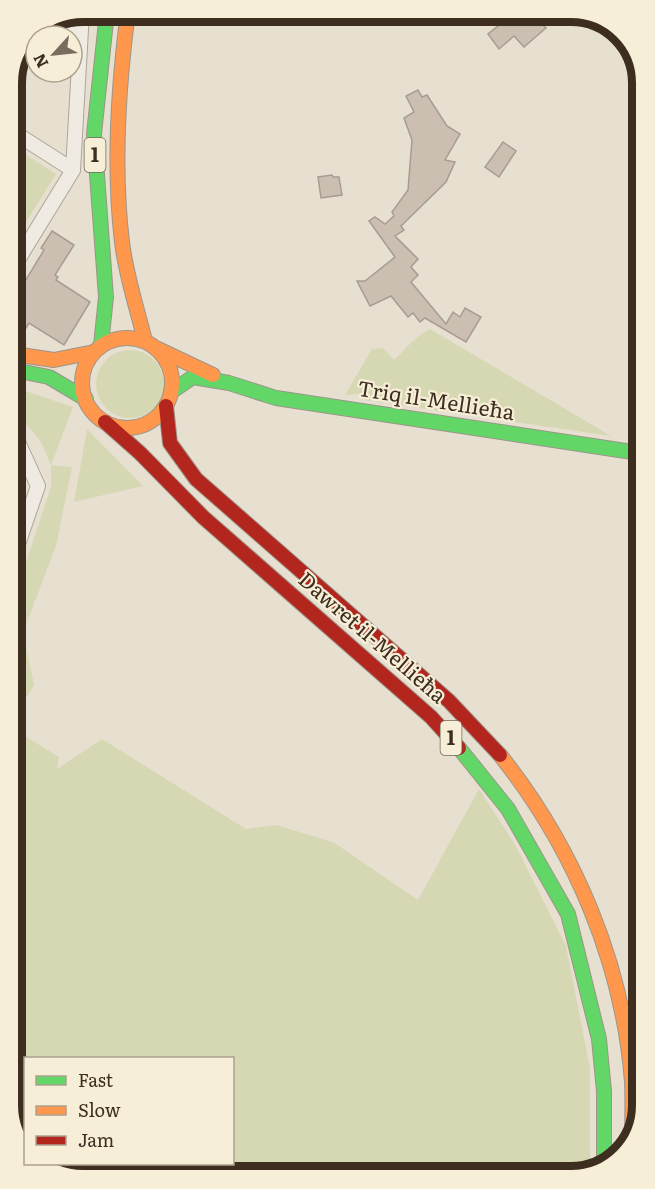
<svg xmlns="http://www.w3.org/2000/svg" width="655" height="1189" viewBox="0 0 655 1189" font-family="Literata,serif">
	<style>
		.green { fill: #d6d7b3 }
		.building { fill: #cbbfb2; stroke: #a89c90; stroke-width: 1.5 }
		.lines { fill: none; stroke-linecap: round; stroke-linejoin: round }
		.street-casing { stroke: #ada599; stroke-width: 16 }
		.fast-casing { stroke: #9c958a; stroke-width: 16 }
		.slow-casing { stroke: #9c958a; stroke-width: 16 }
		.jam-casing { stroke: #9c958a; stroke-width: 16 }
		.street { stroke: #efebe3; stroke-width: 14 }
		.fast { stroke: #63d668; stroke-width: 14 }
		.slow { stroke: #ff974d; stroke-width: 14 }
		.jam { stroke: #b3261e; stroke-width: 14 }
		.labels { text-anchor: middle; stroke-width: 4.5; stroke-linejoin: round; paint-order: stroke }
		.shield { fill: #f7eed8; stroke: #756857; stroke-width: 1.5 }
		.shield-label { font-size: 20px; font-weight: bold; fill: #3d2e20 }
		.street-label { font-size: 21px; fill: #3d2e20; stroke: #f7eed8 }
		.rim { fill: none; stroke: #3d2e20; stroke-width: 8 }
	</style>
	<rect width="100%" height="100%" fill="#e7e0d1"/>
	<!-- green -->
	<g class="green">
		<path d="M12 146 56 174 13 243Z"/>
		<path d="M430 329 611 436 365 400 359 394 345 395 372 349 383 348 394 360C407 348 414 337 430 329Z"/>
		<circle cx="130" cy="384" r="34"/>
		<path d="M14 387 73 407 51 465 72 467 56 546 23 632 34 685 15 717V614L21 596 16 593 51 487V465L40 440 24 422 14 419Z"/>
		<path d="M87 429 143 486 74 502Z"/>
		<path d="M15 730 59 757 57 769 102 739 246 829 276 825 333 842 418 900 479 789 516 846 566 946 590 1068V1172L78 1177 43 1165 232 1164V1058H26L25 1143 18 1133Z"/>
	</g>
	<!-- building -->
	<g class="building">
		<path d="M516 12H533L546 28 524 47 514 36 499 49 488 34Z"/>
		<path d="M418 90 422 97 427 95 447 126 460 134 445 160 455 162 446 182 401 226 404 230 395 236 418 259 411 267 418 275 411 282 446 324 453 312 460 317 465 308 481 317 466 342 425 318 420 322 413 313 408 317 391 296 370 306 357 281H365L395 257 369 221 375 217 385 224 394 216 392 212 408 190 412 140 404 118 414 112 406 96Z"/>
		<path d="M503 142 516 151 499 177 485 167Z"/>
		<path d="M332 175 333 177H339L342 195 321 198 318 177Z"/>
		<path d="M52 231 74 245 55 275 58 277 56 280 90 302 64 345 29 323 26 328 13 320V301L44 250 41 248Z"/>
	</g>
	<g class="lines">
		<!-- street casing -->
		<g class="street-casing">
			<g id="street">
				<path d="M64 20 80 31"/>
				<path d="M12 131 73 170"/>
				<path d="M13 268 73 170 82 12"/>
				<path d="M14 433 38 486 15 553"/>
			</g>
		</g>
		<!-- fast casing -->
		<g class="fast-casing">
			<g id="fast">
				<path d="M101 345 106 297 94 134 107 12"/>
				<path d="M14 370 49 377 86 399"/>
				<path d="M171 392 193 377 229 383 276 398 639 453"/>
				<path d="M459 748 508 809 568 914 599 1039 604 1091V1167"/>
			</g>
		</g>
		<!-- slow casing -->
		<g class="slow-casing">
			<g id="slow">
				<path d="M128 12C118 88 113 166 122 242 126 276 137 308 145 341"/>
				<circle cx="127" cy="383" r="45"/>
				<path d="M158 349 213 375"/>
				<path d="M14 354 54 360 94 352"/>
				<path d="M500 755C574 848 623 963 632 1082 633 1102 632 1122 632 1142"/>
			</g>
		</g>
		<!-- jam casing -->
		<g class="jam-casing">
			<g id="jam">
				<path d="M166 406 170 443 196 479 449 701 500 755"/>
				<path d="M105 422 140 453 203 517 431 717 459 748"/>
			</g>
		</g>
		<!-- street -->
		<use href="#street" class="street"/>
		<!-- fast -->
		<use href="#fast" class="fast"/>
		<!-- slow -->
		<use href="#slow" class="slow"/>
		<!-- jam -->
		<use href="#jam" class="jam"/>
	</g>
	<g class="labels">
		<!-- shield labels -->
		<g class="shield">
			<rect x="84.5" y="138" width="21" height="34" rx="4.5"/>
			<rect x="440.5" y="721" width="21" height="34" rx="4.5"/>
		</g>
		<g class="shield-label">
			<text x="95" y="162">1</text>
			<text x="451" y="745">1</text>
		</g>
		<!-- street labels -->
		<g class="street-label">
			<text transform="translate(436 401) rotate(9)" y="7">Triq il-Mellieħa</text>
			<text transform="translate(372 638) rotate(41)" y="7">Dawret il-Mellieħa</text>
		</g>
	</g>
	<!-- crop -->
	<path d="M0 0H655V1189H0ZM83 22H571A61 61 0 0 1 632 83V1105A61 61 0 0 1 571 1166H83A61 61 0 0 1 22 1105V83A61 61 0 0 1 83 22Z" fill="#f7eed8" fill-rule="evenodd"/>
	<path class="rim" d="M83 22H571A61 61 0 0 1 632 83V1105A61 61 0 0 1 571 1166H83A61 61 0 0 1 22 1105V83A61 61 0 0 1 83 22Z"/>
	<!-- legend -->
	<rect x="24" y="1057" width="210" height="108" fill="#f7eed8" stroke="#ada18e" stroke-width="1.5"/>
	<rect x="36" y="1076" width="30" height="9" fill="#63d668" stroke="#ada18e" stroke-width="1.5"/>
	<text x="78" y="1087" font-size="18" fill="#3d2e20">Fast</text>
	<rect x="36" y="1106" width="30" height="9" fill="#ff974d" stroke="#ada18e" stroke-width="1.5"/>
	<text x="78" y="1117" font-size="18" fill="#3d2e20">Slow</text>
	<rect x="36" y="1136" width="30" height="9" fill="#b3261e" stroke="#ada18e" stroke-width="1.5"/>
	<text x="78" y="1147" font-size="18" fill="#3d2e20">Jam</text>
	<!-- north arrow -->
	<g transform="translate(54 54) rotate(243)"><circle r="28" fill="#f7eed8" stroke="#ada18e" stroke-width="1.5"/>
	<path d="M0-4.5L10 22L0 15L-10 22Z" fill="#786c5e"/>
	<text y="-9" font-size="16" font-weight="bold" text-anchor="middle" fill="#3d2e20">N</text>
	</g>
</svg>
